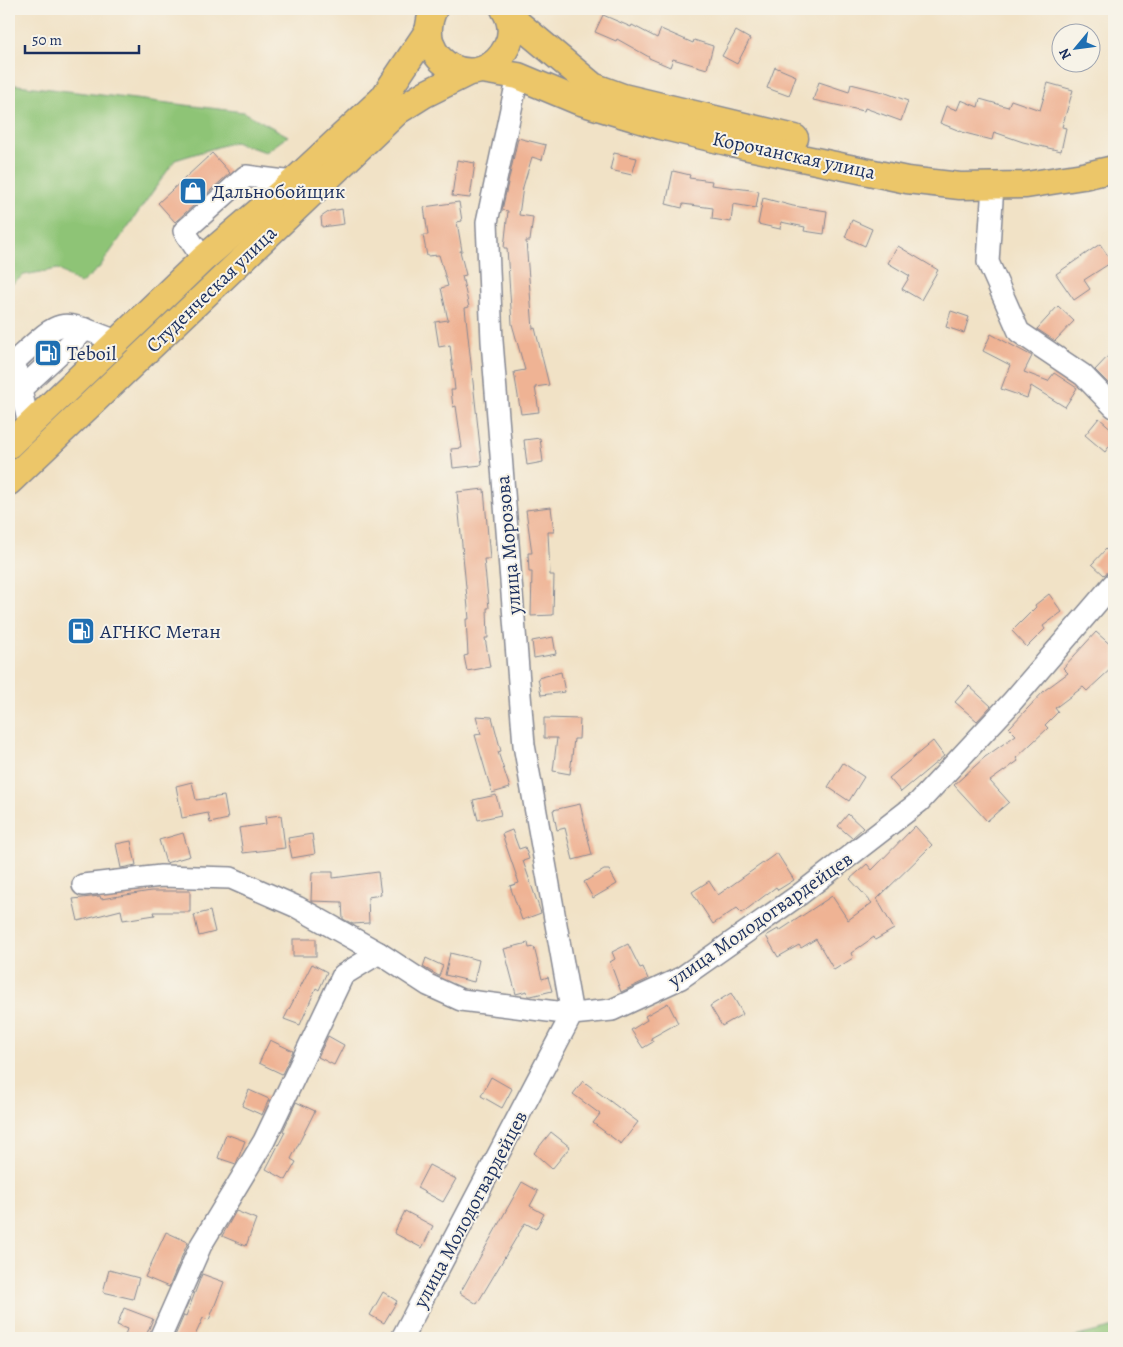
<svg xmlns="http://www.w3.org/2000/svg" width="1123" height="1347" viewBox="0 0 1123 1347" font-family="Alegreya,serif">
	<style>
		.green { fill: #8ec476; stroke: #547a6a }
		.building { fill: #efb394 }
		.lines { fill: none; stroke-linecap: round; stroke-linejoin: round }
		.minor-casing { stroke: #868892; stroke-width: 24 }
		.major-casing { stroke: #868892; stroke-width: 29 }
		.minor { stroke: #fff; stroke-width: 21 }
		.major { stroke: #ecc669; stroke-width: 26 }
		.labels { text-anchor: middle; stroke-width: 4; stroke-linejoin: round; paint-order: stroke }
		.street-label { font-size: 20px; fill: #1b2f5e; stroke: #f7f3e8 }
		.poi-label { font-size: 20px; fill: #1b2f5e; stroke: #f7f3e8; text-anchor: start }
	</style>
	<rect width="100%" height="100%" fill="#f7f3e8"/>
	<filter id="ink" filterUnits="userSpaceOnUse"><feTurbulence type="fractalNoise" baseFrequency=".02" numOctaves="2"/><feDisplacementMap in="SourceGraphic" scale="10" xChannelSelector="R" yChannelSelector="G"/><feConvolveMatrix kernelMatrix="1 2 1 2 8 2 1 2 1" color-interpolation-filters="sRGB"/></filter>
	<filter id="wash" filterUnits="userSpaceOnUse"><feTurbulence type="fractalNoise" baseFrequency=".0096" numOctaves="4" result="noise"/><feDisplacementMap in="SourceGraphic" scale="20" xChannelSelector="R" yChannelSelector="G"/><feGaussianBlur stdDeviation="1.12" result="paint"/><feColorMatrix in="noise" values="0 0 0 0 0 0 0 0 0 0 0 0 0 0 0 0 0 1.4 0 .05"/><feComposite in="paint" operator="in"/></filter>
	<g filter="url(#wash)">
		<rect width="100%" height="100%" fill="#f1e2c6"/>
		<!-- green -->
		<g class="green">
			<path d="M9 84 244 112 288 136 266 152 234 142 175 160 99 268 80 284 58 269 24 275 9 286Z"/>
			<path d="M1114 1327V1338H1070Z"/>
		</g>
		<g id="blocks">
			<!-- building -->
			<g class="building">
				<path d="M603 15 631 27 632 25 657 38 661 29 693 43 694 40 713 46 707 69 673 59 670 67 649 58V57L617 39 616 41 595 32Z"/>
				<path d="M736 31 750 39 737 64 722 56Z"/>
				<path d="M775 67 796 76 789 96 767 88Z"/>
				<path d="M819 82 849 92 851 84 883 92 908 101 901 121 865 108 864 111 813 100Z"/>
				<path d="M1048 83 1073 90 1062 127 1066 128 1061 151 1023 142 994 132 992 140 965 133 940 123 946 106 957 110 961 100 978 107 980 99 1008 107 1011 100 1040 110Z"/>
				<path d="M518 138 546 145 542 160 532 157 523 187 519 215 533 217 530 241H526L533 329 535 328 549 385 535 387 539 412 521 414 514 372 525 370 512 324 507 248H504L508 211 502 210Z"/>
				<path d="M212 153 230 173 175 222 158 203Z"/>
				<path d="M614 153 637 158 632 175 610 170Z"/>
				<path d="M457 160 475 163 470 198 452 196Z"/>
				<path d="M673 171 690 175 689 178 712 181 711 185 759 191 756 208 733 204 731 222 712 219 713 208 683 204 682 208 666 204Z"/>
				<path d="M763 198 793 206 827 211 824 234 804 231 805 227 781 222 780 229 758 224Z"/>
				<path d="M459 202 462 221 457 222 462 251H460L466 275 462 276 469 307 465 308 482 465 453 468 451 449 462 448 456 406 453 407 451 390H455L450 345 439 347 435 322 448 320 441 288 448 286 439 255 427 256 423 235H428L424 207Z"/>
				<path d="M342 209 344 224 322 227 321 217 330 211Z"/>
				<path d="M852 220 872 229 865 246 845 237Z"/>
				<path d="M1100 244 1112 262 1084 280 1090 289 1074 300 1056 274Z"/>
				<path d="M898 246 938 270 921 300 902 289 910 276 888 263Z"/>
				<path d="M1058 306 1074 321 1055 341 1037 329Z"/>
				<path d="M951 311 969 317 964 333 946 327Z"/>
				<path d="M991 334 1032 356 1024 372 1048 381 1054 373 1077 388 1065 407 1031 386 1027 398 1001 389 1010 365 983 351Z"/>
				<path d="M1114 350V389L1095 370Z"/>
				<path d="M1099 418 1114 431V440L1105 452 1085 435Z"/>
				<path d="M540 438 543 462 527 465 524 440Z"/>
				<path d="M484 489 490 559H484L489 608H487L488 638H485L490 667 467 671 464 656 468 655 466 619H469L457 492Z"/>
				<path d="M551 507 554 532H548L550 575H554L553 615 531 616 532 572H529L528 553H532L526 510Z"/>
				<path d="M1106 549 1114 557V567L1104 575 1092 564Z"/>
				<path d="M1049 594 1062 612 1043 626 1045 629 1027 647 1012 631 1036 607 1035 605Z"/>
				<path d="M1096 632 1114 648V666L1087 691 1083 687 1055 708 1058 712 1045 725 1048 728 1016 758 1018 761 990 781 1009 802 987 821 954 785 985 757 1016 735 1009 728 1045 690 1068 673 1063 668Z"/>
				<path d="M553 637 556 654 534 658 532 641Z"/>
				<path d="M561 672 565 692 541 695 538 678Z"/>
				<path d="M969 686 991 706 977 721 955 702Z"/>
				<path d="M476 716 492 717 501 751 498 752 510 788 492 793 475 735 481 734Z"/>
				<path d="M544 718 580 719 579 739H574L570 774 553 771 557 738H544Z"/>
				<path d="M933 741 944 756 901 792 889 778Z"/>
				<path d="M843 763 864 777 849 801 828 787Z"/>
				<path d="M192 782 196 800 224 796 228 819 210 823 208 813 182 818 176 786Z"/>
				<path d="M496 795 501 815 478 820 473 800Z"/>
				<path d="M580 804 592 855 573 860 565 828 557 830 553 810Z"/>
				<path d="M848 814 863 828 852 838 838 826Z"/>
				<path d="M281 815 285 848 243 853 239 828 266 824 265 817Z"/>
				<path d="M915 826 932 845 875 901 877 899 894 929 875 940 874 937 851 953 853 958 834 970 816 939 801 948 799 945 778 957 766 936 778 929 779 931 832 896 848 920 872 903 850 879 867 864 872 870Z"/>
				<path d="M512 830 519 849 525 847 529 859 523 861 541 913 522 920 510 886 519 883 502 834Z"/>
				<path d="M183 833 190 856 166 863 159 840Z"/>
				<path d="M312 834 315 854 292 858 288 838Z"/>
				<path d="M131 841 136 865 121 868 116 844Z"/>
				<path d="M777 853 794 880 778 890 776 887 742 913 737 908 713 924 692 892 709 881 718 895Z"/>
				<path d="M604 870H609L617 884 593 898 584 882Z"/>
				<path d="M312 872H333V878L378 872 381 895 368 897 369 923 353 924 343 919 342 902 311 901Z"/>
				<path d="M151 891H190V912H154L155 915 123 920 121 910 78 921 73 899 100 896 101 899Z"/>
				<path d="M210 911 215 932 199 936 194 915Z"/>
				<rect x="293" y="939" width="23" height="17"/>
				<path d="M528 943 529 948 534 947 542 979 548 977 552 991 531 996H528L527 991 516 994 504 949Z"/>
				<path d="M628 944 640 968 643 967 648 979 621 992 610 962 615 959 612 952Z"/>
				<path d="M450 953 479 960 474 982 445 975Z"/>
				<path d="M426 958 443 966 439 976 423 967Z"/>
				<path d="M312 964 327 972 319 990 316 988 300 1025 284 1019Z"/>
				<path d="M731 993 743 1014 722 1026 710 1006Z"/>
				<path d="M668 1003 678 1023 651 1038 653 1042 643 1048 631 1030 647 1020 645 1016Z"/>
				<path d="M328 1036 344 1045 334 1065 318 1057Z"/>
				<path d="M270 1040 293 1051 282 1074 259 1063Z"/>
				<path d="M491 1077 512 1089 502 1108 481 1096Z"/>
				<path d="M583 1081 638 1122 621 1144 593 1123 600 1114 573 1094Z"/>
				<path d="M249 1090 269 1099 262 1115 242 1106Z"/>
				<path d="M296 1102 315 1111 291 1159 296 1162 286 1180 266 1169 285 1132 283 1131Z"/>
				<path d="M551 1132 570 1147 552 1169 534 1153Z"/>
				<path d="M226 1134 245 1141 236 1164 218 1158Z"/>
				<path d="M429 1165 456 1179 443 1202 417 1188Z"/>
				<path d="M522 1182 538 1191 530 1206 544 1214 536 1229 525 1223 477 1304 460 1293Z"/>
				<path d="M236 1211 256 1219 246 1246 222 1236Z"/>
				<path d="M405 1211 433 1226 422 1248 394 1233Z"/>
				<path d="M166 1232 188 1242 169 1287 145 1277Z"/>
				<path d="M109 1270 139 1278 133 1299 103 1292Z"/>
				<path d="M202 1274 224 1282 209 1320 203 1318 194 1338H174L184 1315 186 1316Z"/>
				<path d="M383 1292 397 1301 384 1323 370 1315Z"/>
				<path d="M124 1308 153 1319 145 1338H124L127 1329 117 1325Z"/>
			</g>
		</g>
	</g>
	<g filter="url(#ink)">
		<use href="#blocks" fill-opacity="0" stroke="#868892" stroke-width="1"/>
		<g class="lines">
			<!-- minor casing -->
			<g class="minor-casing">
				<g id="minor">
					<path d="M993 185 988 262 1019 332 1083 375 1114 407"/>
					<path d="M203 259 184 231 246 176 293 182"/>
					<path d="M21 389 86 329"/>
					<path d="M29 425 15 364 17 359C64 316 58 319 117 341"/>
					<path d="M83 885 161 876 231 878 297 907 379 953 428 985 461 1000 572 1014 524 745 492 341 487 222 518 76"/>
					<path d="M160 1338 201 1245 264 1141 343 975 379 953"/>
					<path d="M402 1338 572 1014 612 1010 681 978 799 895 919 802 1011 703 1114 583"/>
				</g>
			</g>
			<!-- major casing -->
			<g class="major-casing">
				<g id="major">
					<path d="M434 9C409 63 482 98 507 46 513 34 511 20 504 9"/>
					<path d="M508 15 593 86 623 97 795 138"/>
					<path d="M482 70 518 76 578 101 661 126 744 146 907 180 960 186 1026 185 1083 176 1114 169"/>
					<path d="M9 445 203 259 293 182 383 98 428 31"/>
					<path d="M9 482 398 111 425 94 469 72"/>
				</g>
			</g>
			<!-- minor -->
			<use href="#minor" class="minor"/>
			<!-- major -->
			<use href="#major" class="major"/>
		</g>
	</g>
	<!-- icons -->
	<defs>
		<g id="shop-square" transform="scale(1.4375)"><rect x="-9" y="-9" width="18" height="18" rx="4" fill="#1f6fb2" stroke="#f7f3e8"/><path d="M-5-2.5h2.3a2.7 3.5 0 0 1 5.4 0H5L5.5 6h-11ZM-1.5-2.5h3a1.5 2.3 0 0 0-3 0Z" fill="#fff"/></g>
		<g id="fuel-square" transform="scale(1.4375)"><rect x="-9" y="-9" width="18" height="18" rx="4" fill="#1f6fb2" stroke="#f7f3e8"/><path d="M-5.5-6h7V0h2V4h1.3V-2.5L3-4.5l.8-.8L6-3V5H2.5V1h-1V6h-7ZM-4.2-4.7v3.2H.2V-4.7Z" fill="#fff"/></g>
	</defs>
	<g fill-rule="evenodd">
		<use href="#shop-square" x="193" y="191"/>
		<use href="#fuel-square" x="48" y="353"/>
		<use href="#fuel-square" x="81" y="631"/>
	</g>
	<g class="labels">
		<!-- street labels -->
		<g class="street-label">
			<text transform="translate(794 155) rotate(12)" y="7">Корочанская улица</text>
			<text transform="translate(211 289) rotate(-44)" y="7">Студенческая улица</text>
			<text transform="translate(508 545) rotate(-95)" y="7">улица Морозова</text>
			<text transform="translate(760 919) rotate(-35)" y="7">улица Молодогвардейцев</text>
			<text transform="translate(470 1209) rotate(-62)" y="7">улица Молодогвардейцев</text>
		</g>
		<!-- poi labels -->
		<g class="poi-label">
			<text x="212" y="198">Дальнобойщик</text>
			<text x="67" y="360">Teboil</text>
			<text x="100" y="638">АГНКС Метан</text>
		</g>
	</g>
	<!-- margin -->
	<rect width="1123" height="1347" fill="none" stroke="#f7f3e8" stroke-width="30"/>
	<!-- north arrow -->
	<g transform="translate(1076 48) rotate(241)"><circle r="24" fill="#f7f3e8" stroke="#9fa5b1"/>
	<path d="M0-4L9 19L0 12L-9 19Z" fill="#1f6fb2"/>
	<text y="-8" font-size="14" font-weight="bold" text-anchor="middle" fill="#1b2f5e">N</text>
	</g>
	<!-- scale -->
	<path d="M25 45v8h114v-8" fill="none" stroke="#1b2f5e" stroke-width="2.5"/>
	<text x="32" y="45" font-size="15" fill="#1b2f5e" stroke="#f7f3e8" stroke-width="4" paint-order="stroke">50 m</text>
</svg>
